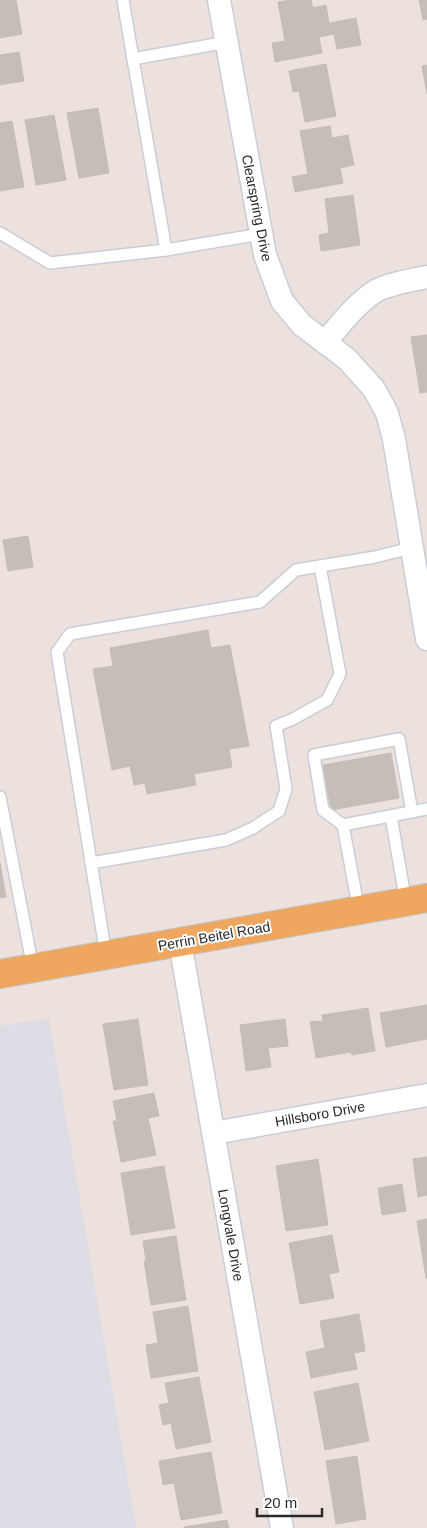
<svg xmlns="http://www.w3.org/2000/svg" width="427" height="1528" viewBox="0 0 427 1528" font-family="Arial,sans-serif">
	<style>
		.industrial { fill: #dddde5 }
		.building { fill: #c4bdb8; stroke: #c7bcb6 }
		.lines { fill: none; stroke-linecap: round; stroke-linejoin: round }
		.service-casing { stroke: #c8ced8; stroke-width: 14 }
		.minor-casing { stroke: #c8ced8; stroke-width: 25 }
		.primary-casing { stroke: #c3c3c3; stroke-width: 30 }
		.service { stroke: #fff; stroke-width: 11 }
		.minor { stroke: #fff; stroke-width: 22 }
		.primary { stroke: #efa65e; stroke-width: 28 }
		.labels { text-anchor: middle; stroke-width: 4; stroke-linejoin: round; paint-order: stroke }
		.street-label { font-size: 14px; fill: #2a2a2a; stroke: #fff }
	</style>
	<rect width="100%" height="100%" fill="#ece1dc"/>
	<!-- industrial -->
	<path class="industrial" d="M49 1018 136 1528H0V1026Z"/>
	<!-- building -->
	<g class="building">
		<path d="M0 0H16L22 34 0 38Z"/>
		<path d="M290 0H311L313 8 326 5 329 23 356 18 361 45 337 49 334 34 319 37 322 53 275 62 272 43 285 41 278 2Z"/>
		<path d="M419 0H427V19L423 20Z"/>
		<path d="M19 52 24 81 0 85V55Z"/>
		<path d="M326 64 336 116 305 122 299 91 293 92 289 71Z"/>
		<path d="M427 65V94L422 66Z"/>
		<path d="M98 108 109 173 79 178 67 113Z"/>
		<path d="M54 115 66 180 36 185 25 120Z"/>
		<path d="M12 121 24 187 0 191V123Z"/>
		<path d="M330 126 332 138 348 135 354 165 340 168 343 183 295 192 292 177 308 174 300 131Z"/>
		<path d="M353 195 360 245 321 251 319 235 329 233 325 199Z"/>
		<path d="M427 335V392L420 393 411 337Z"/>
		<path d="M28 536 33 567 8 571 3 540Z"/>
		<path d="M208 630 211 648 230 645 249 746 229 749 232 767 194 774 196 785 147 794 145 783 134 785 130 766 112 770 93 669 113 666 110 648Z"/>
		<path d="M391 753 399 798 331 810 323 765Z"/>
		<path d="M0 863 6 897 0 898Z"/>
		<path d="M427 1005V1039L386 1047 380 1013Z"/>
		<path d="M368 1008 375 1051 352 1055 351 1052 316 1058 310 1022 323 1021 322 1015Z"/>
		<path d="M138 1019 148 1085 114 1090 103 1024Z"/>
		<path d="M285 1019 288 1046 268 1048 271 1067 246 1071 240 1025Z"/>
		<path d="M154 1093 159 1116 148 1118 156 1155 121 1162 113 1121H117L113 1101Z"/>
		<path d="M427 1157V1195L418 1197 413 1159Z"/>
		<path d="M318 1159 328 1225 286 1231 276 1166Z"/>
		<path d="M164 1166 175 1228 131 1235 121 1173Z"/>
		<path d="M402 1184 406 1211 382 1215 378 1188Z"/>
		<path d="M427 1219V1278H426L417 1221Z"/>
		<path d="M332 1235 339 1272 329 1274 334 1298 300 1304 289 1243Z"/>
		<path d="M176 1236 186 1300 151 1305 144 1261H146L143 1241Z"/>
		<path d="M188 1306 198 1371 151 1378 146 1345 158 1343 153 1312Z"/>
		<path d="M359 1314 365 1351 354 1353 357 1369 311 1378 306 1352 325 1348 320 1321Z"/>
		<path d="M199 1377 211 1442 176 1449 171 1423 163 1425 159 1405 169 1403 165 1383Z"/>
		<path d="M358 1383 369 1441 325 1450 314 1392Z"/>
		<path d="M211 1452 222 1513 181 1520 174 1483 163 1485 159 1461Z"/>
		<path d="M357 1456 366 1519 336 1524 326 1461Z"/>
		<path d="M227 1520 229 1528H184V1527Z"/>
	</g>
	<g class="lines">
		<!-- service casing -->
		<g class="service-casing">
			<g id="service">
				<path d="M123 0 133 59 227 42"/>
				<path d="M133 59 166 250 261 234"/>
				<path d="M0 233 50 263 166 250"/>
				<path d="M0 797 33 968"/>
				<path d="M391 816 406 903"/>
				<path d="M343 825 323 810 314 755 399 739 412 812"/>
				<path d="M91 863 226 840 253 828 279 811 286 789 276 726 293 719 327 700 340 674 320 566"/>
				<path d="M359 911 343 825 427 809"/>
				<path d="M106 955 57 652 70 634 260 602 296 570 375 557 411 548"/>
			</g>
		</g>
		<!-- minor casing -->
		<g class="minor-casing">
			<g id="minor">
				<path d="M219 0 265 255 282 301 302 325 347 359 374 389 387 413 394 439 427 639"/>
				<path d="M325 342C340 325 355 305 374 292 385 285 414 279 427 277"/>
				<path d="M180 942 282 1528"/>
				<path d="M214 1133 427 1095"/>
			</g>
		</g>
		<!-- primary casing -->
		<g class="primary-casing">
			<path id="primary" d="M0 974 427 898"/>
		</g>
		<!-- service -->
		<use href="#service" class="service"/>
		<!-- minor -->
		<use href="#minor" class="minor"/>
		<!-- primary -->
		<use href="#primary" class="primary"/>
	</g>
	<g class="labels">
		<!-- street labels -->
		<g class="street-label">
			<text transform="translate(257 208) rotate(79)" y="5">Clearspring Drive</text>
			<text transform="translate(214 936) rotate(-10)" y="5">Perrin Beitel Road</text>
			<text transform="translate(320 1114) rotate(-10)" y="5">Hillsboro Drive</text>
			<text transform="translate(231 1235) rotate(80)" y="5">Longvale Drive</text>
		</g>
	</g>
	<!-- scale -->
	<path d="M257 1508v8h65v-8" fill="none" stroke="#2a2a2a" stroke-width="2.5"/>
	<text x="264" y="1508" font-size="15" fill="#2a2a2a" stroke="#ffffff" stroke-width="4" paint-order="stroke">20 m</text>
</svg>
